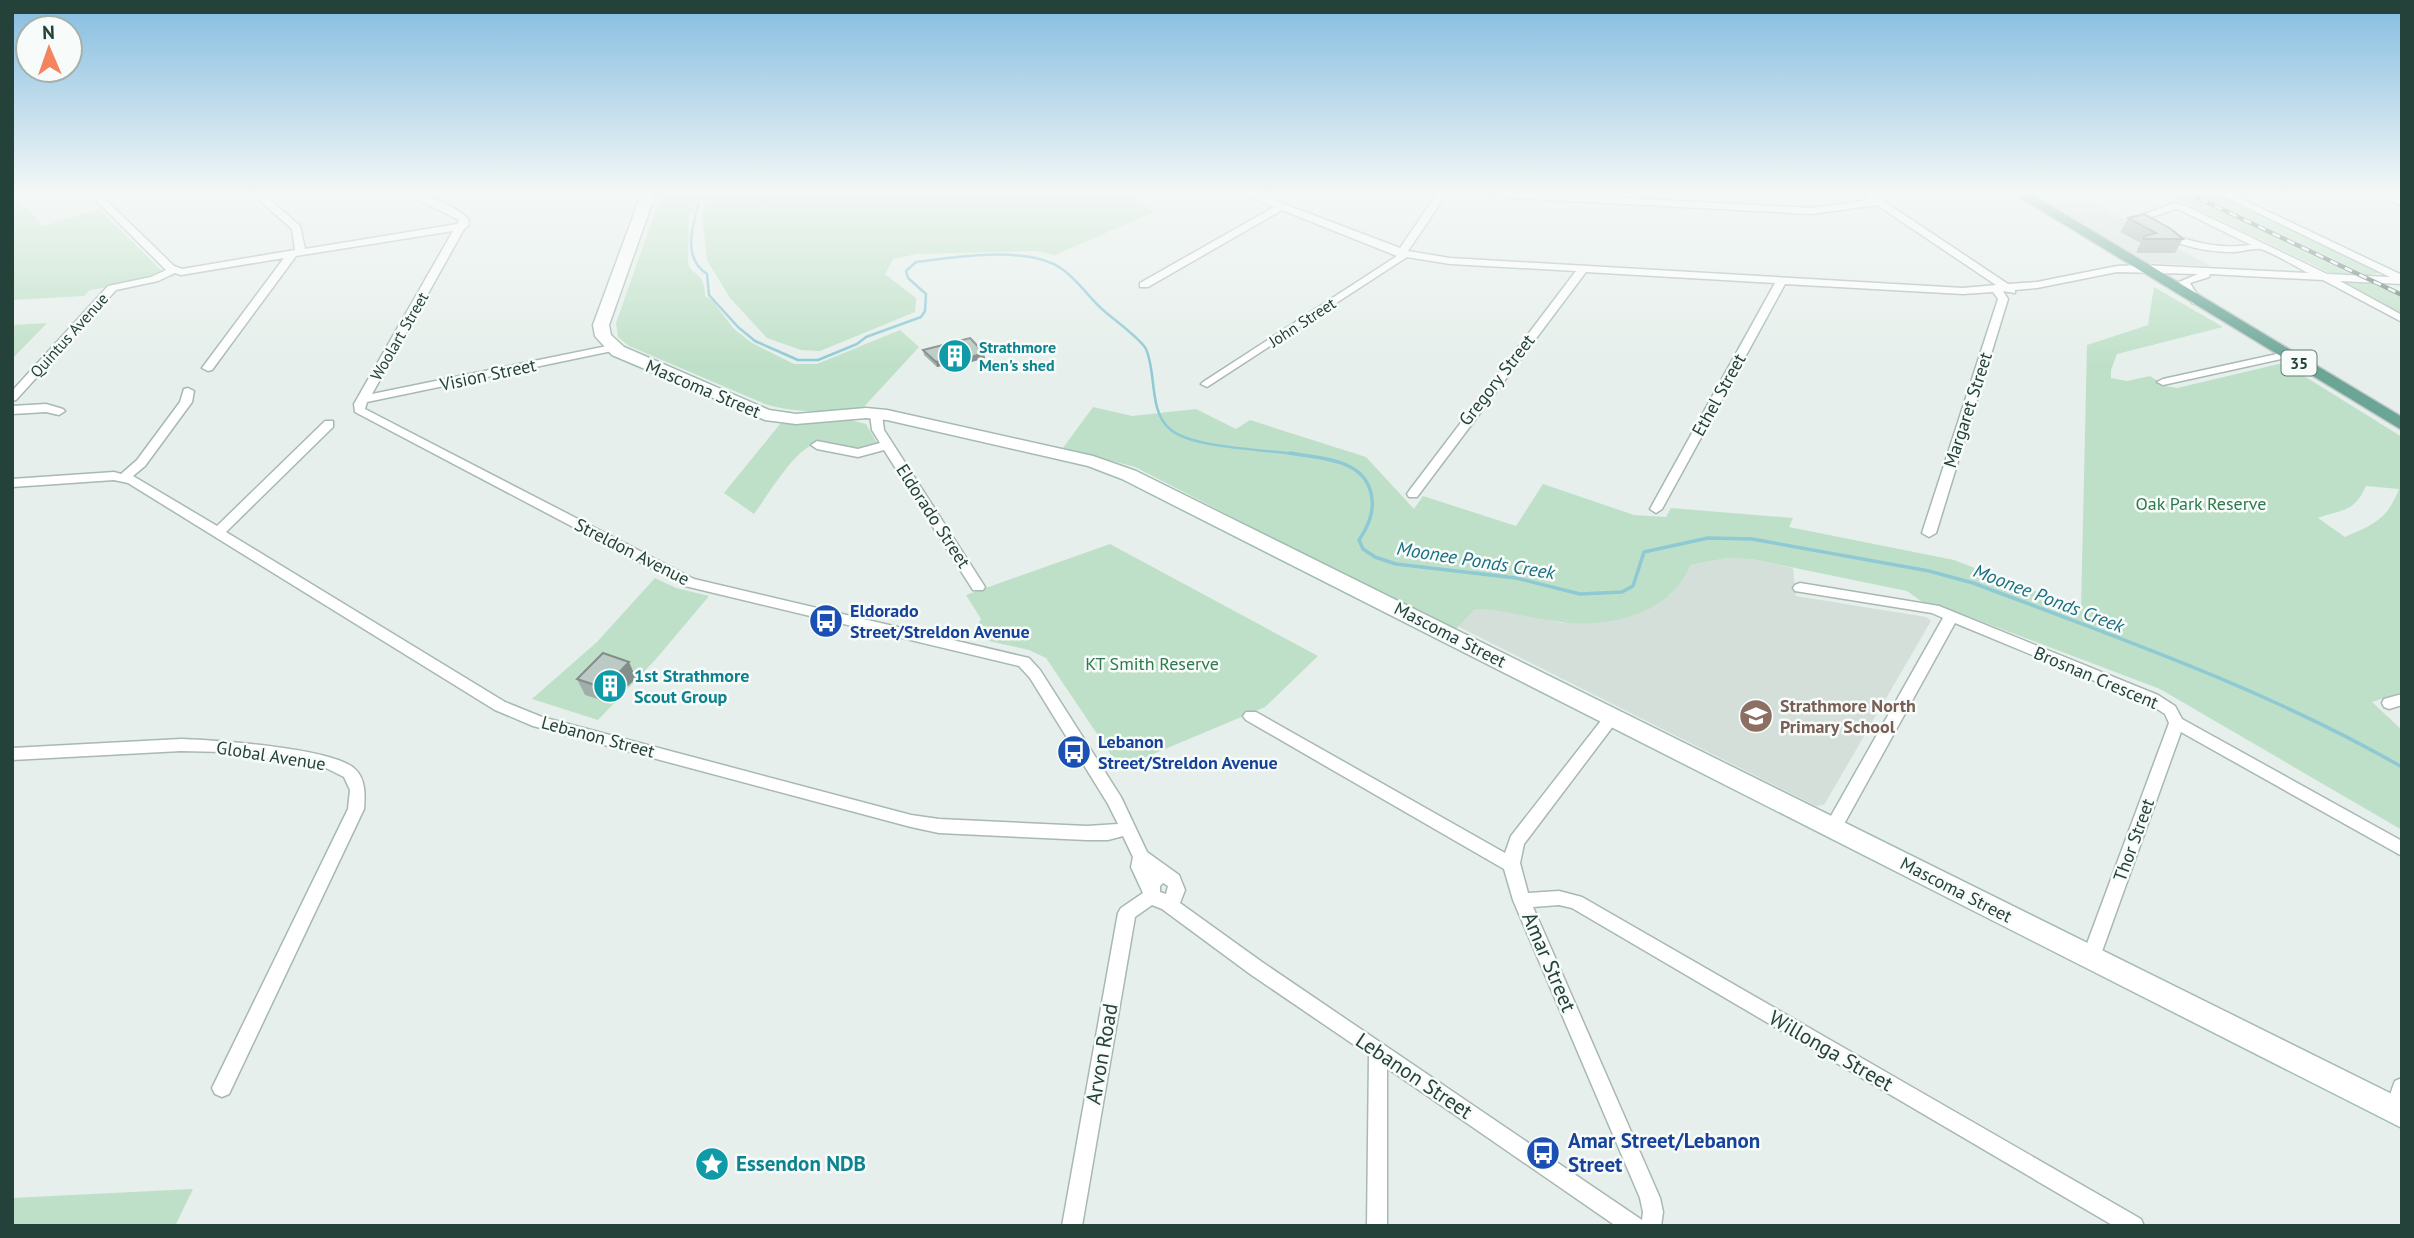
<svg xmlns="http://www.w3.org/2000/svg" width="2414" height="1238" viewBox="0 0 2414 1238" font-family="'PT Sans',sans-serif">
	<style>
		.built { fill: #d4dfda }
		.green { fill: #bfe0c8; fill-rule: evenodd }
		.lines { fill: none; stroke-linecap: round; stroke-linejoin: round }
		.stream-far1 { stroke: #8ec9d4; stroke-width: 2.5 }
		.stream { stroke: #8ec9d4; stroke-width: 3.5 }
		.street-casing { stroke: #a8b8b2; stroke-width: 3 }
		.secondary-casing { stroke: #a4bbb3; stroke-width: 3 }
		.primary-casing { stroke: #c2cac8; stroke-width: 3 }
		.street { fill: #fff; fill-rule: evenodd }
		.secondary { fill: #fff; fill-rule: evenodd }
		.primary { fill: #6aa596; fill-rule: evenodd }
		.rail-casing { stroke: #5f7d75; stroke-width: 4.5 }
		.rail { stroke: #f7fbf9; stroke-width: 2.5; stroke-dasharray: 8; stroke-linecap: butt }
		.wall { fill: #a1aea9 }
		.shaded-wall { fill: #838d89 }
		.building { fill: #bbcac4; stroke: #838d89; stroke-width: 2 }
		.labels { text-anchor: middle; stroke-width: 5; stroke-linejoin: round; paint-order: stroke }
		.far-street-label { font-size: 16px; fill: #24423a; stroke: #f7fbf9 }
		.far-culture-label { font-size: 16px; font-weight: bold; fill: #0d838f; stroke: #f7fbf9; text-anchor: start }
		.shield { fill: #f7fbf9; stroke: #637a73; stroke-width: 2 }
		.shield-label { font-size: 16px; font-weight: bold; fill: #24423a }
		.street-label { font-size: 18px; fill: #24423a; stroke: #f7fbf9 }
		.park-label { font-size: 18px; fill: #2d7a4b; stroke: #f7fbf9 }
		.transit-label { font-size: 18px; font-weight: bold; fill: #164399; stroke: #f7fbf9; text-anchor: start }
		.culture-label { font-size: 18px; font-weight: bold; fill: #0d838f; stroke: #f7fbf9; text-anchor: start }
		.education-label { font-size: 18px; font-weight: bold; fill: #785e54; stroke: #f7fbf9; text-anchor: start }
		.water-label { font-size: 19px; font-style: italic; fill: #1c6f80; stroke: #f7fbf9 }
		.near-street-label { font-size: 21px; fill: #24423a; stroke: #f7fbf9 }
		.near-transit-label { font-size: 21px; font-weight: bold; fill: #164399; stroke: #f7fbf9; text-anchor: start }
		.near-culture-label { font-size: 21px; font-weight: bold; fill: #0d838f; stroke: #f7fbf9; text-anchor: start }
	</style>
	<rect width="100%" height="100%" fill="#e6efeb"/>
	<!-- built -->
	<g class="built">
		<path d="M2182 192H2196L2367 275H2352L2333 266Z"/>
		<path d="M2085 199 2211 266 2149 263 2051 204Z"/>
		<path d="M1727 558 1751 559 1793 568 1796 596 1926 617 1931 621 1824 805 1816 806 1457 626 1475 609H1500L1561 623 1654 606 1671 594 1689 565Z"/>
	</g>
	<!-- green -->
	<g class="green">
		<path d="M662 192H699L695 208 689 216 688 263 691 270C702 277 705 283 705 296L712 300 734 329 752 343 794 364H817L900 330 919 347 861 410C828 411 796 414 765 404L629 346 618 337 616 323Z"/>
		<path d="M708 192H1126L1154 212 1055 255 1035 251 917 254 893 259 885 274 916 298 915 312 820 351 801 350 767 338 730 298 707 260 702 215Z"/>
		<path d="M2163 192H2182L2352 275 2330 273Z"/>
		<path d="M2196 192H2216L2380 273 2367 275Z"/>
		<path d="M12 193 43 226 99 209 163 272 176 276 90 290 84 296 12 300Z"/>
		<path d="M2347 282 2370 283 2402 297V315L2344 283Z"/>
		<path d="M2154 287 2223 327 2117 354 2111 370V378L2127 381 2150 376 2165 386 2177 388 2283 363 2402 437V692L2372 702 2402 730V830L2160 689 1962 614 1925 604 1907 591 1751 559 1727 558 1690 565C1671 615 1608 628 1561 622 1531 619 1505 609 1475 609L1454 631 1135 467 1063 448 1093 407 1132 416 1196 409 1236 429 1250 420 1366 457 1414 509 1423 496 1516 526 1543 484 1634 515 1666 517 1671 508 1793 518 1789 527 1954 560 2081 609 2087 345 2148 325ZM2366 486 2399 489C2387 520 2374 524 2345 537L2318 518C2342 509 2354 513 2366 486Z"/>
		<path d="M47 323 12 359V325Z"/>
		<path d="M850 420 866 424 877 443C857 459 834 436 814 444 792 453 769 494 754 514L724 493 780 424Z"/>
		<path d="M1110 544 1318 656 1265 707 1120 768 1046 658 1029 650 971 637 981 619 966 595Z"/>
		<path d="M655 578 676 588 709 596 656 659 598 720 532 699 597 642Z"/>
		<path d="M193 1189 175 1226H12V1198Z"/>
	</g>
	<g class="lines">
		<!-- stream-far1 -->
		<path class="stream-far1" d="M702 192C695 218 679 256 707 274L709 295 738 327 755 341 798 360H818L857 344 866 337 921 317 925 311 926 294 908 278 906 271 916 262C956 257 1029 245 1062 269 1079 281 1088 297 1103 310 1113 319 1141 339 1146 349 1157 373 1148 412 1171 430 1195 449 1267 449 1300 455"/>
		<!-- stream -->
		<path class="stream" d="M1290 453C1323 459 1368 459 1372 499 1374 513 1367 529 1359 540L1363 549 1375 557 1396 564 1516 578 1580 594 1622 592 1633 586 1644 552 1708 538 1752 539 1929 571 1973 583C2119 638 2266 689 2402 767"/>
		<!-- street casing -->
		<g class="street-casing">
			<g id="street">
				<path d="M88 192H98L174 266 182 269 295 250 292 229 250 192H261L300 226 305 249 457 224 459 220 402 192C420 192 458 206 469 220L468 226 464 229 372 394 612 345 618 348 612 351 367 402 365 409 694 579 1029 658 1040 670 1121 797 1147 852 1179 875 1185 890 1180 903 1262 962 1642 1220 1643 1212 1640 1198 1513 900 1504 869 1246 720 1243 716 1246 712H1256L1505 853 1511 836 1607 713H1617L1620 717 1617 721 1524 844 1520 863 1528 893 1559 891 1582 897 2141 1219 2144 1226H2114L1572 908 1559 905 1533 907 1660 1198 1663 1212 1661 1226H1616L1387 1068V1226H1367L1369 1055 1250 974 1162 909 1152 905 1135 917 1082 1226H1062L1118 913 1121 908 1143 893 1131 867 1133 857 1123 836 1108 840H1087L939 833 911 827 533 726 495 710 128 483 114 480 12 487V479L114 472 121 474 137 460 180 402 184 389 188 388 194 391 192 402 145 466 133 476 217 526 325 421H333V427L226 532 505 702 542 717 911 815 939 819 1087 826 1118 824 1108 804 1030 678 1019 666 685 586 355 412 354 404 453 231 296 256 212 370 208 371 202 368 284 258 181 275 175 273 158 281 116 290 16 400 12 401V391L108 286 151 277 166 270ZM1163 883 1168 886 1166 894 1160 892V886Z"/>
				<path d="M1239 192H1252L1400 248 1438 192H1448L1408 251 1450 258 1963 288 1996 285 1877 205 1811 214 1460 195 1455 192H1510L1811 208 1870 200 1859 192H1870L2008 284 2037 282 2117 266 2142 265 2309 273C2298 268 2270 251 2260 249 2252 248 2241 252 2233 252 2199 252 2160 242 2137 217L2174 203 2186 206 2327 274 2390 277 2215 192H2227L2402 275V284L2340 281 2402 315V322L2323 280 2210 274 2209 277 2190 283 2201 301 2196 304 2192 303 2179 282 2198 274 2117 272 2037 288 2015 290V293L2003 291 2008 299 1936 533 1929 537 1922 533 1998 299 1993 292 1963 294 1785 284 1662 509 1656 513 1650 509 1775 283 1586 272 1417 497H1409L1407 494 1409 491 1576 271 1450 264 1407 257 1207 387 1201 384 1203 382 1397 256 1282 210 1148 287H1140V283L1274 207ZM2175 209 2180 210 2251 245C2216 250 2175 241 2149 218Z"/>
				<path d="M2373 192H2385L2402 199V206Z"/>
				<path d="M2286 352 2292 355 2290 357 2163 385 2157 382 2163 379Z"/>
				<path d="M46 404 63 409 65 411 59 415 46 412 12 414V406Z"/>
				<path d="M876 410 882 414 884 430 985 587 983 590H973L884 450 858 457 817 449 811 445 817 441 858 449 880 443 872 430 870 414Z"/>
				<path d="M1800 583 1939 606 2158 695 2175 706 2182 719 2402 841V856L2181 732 2100 957 2097 962 2091 965 2085 962 2082 957 2169 723 2165 714 2148 703 1955 623 1839 833 1833 835 1827 833 1825 828 1827 823 1943 618 1932 613 1795 591 1793 588 1795 585Z"/>
				<path d="M2402 694V705L2389 709 2384 707 2382 703 2384 699Z"/>
				<path d="M181 739C214 740 333 748 355 769 366 779 365 796 364 809L229 1094 222 1097 215 1094 212 1088 348 809 350 790 344 777 326 768 225 752 181 751 12 760V748Z"/>
				<path d="M2402 1078V1119L2397 1121 2390 1119C2385 1108 2391 1091 2395 1081Z"/>
			</g>
		</g>
		<!-- secondary casing -->
		<g class="secondary-casing">
			<path id="secondary" d="M642 192H656L609 325 611 335 624 347 769 410 796 414 866 408 887 410 1093 456 1136 471 2402 1099V1128L1122 479 1088 466 887 420 866 418 796 424 765 420 612 355 595 336 593 325Z"/>
		</g>
		<!-- primary casing -->
		<g class="primary-casing">
			<path id="primary" d="M2011 192H2028L2402 417V430Z"/>
		</g>
		<!-- street -->
		<use href="#street" class="street"/>
		<!-- secondary -->
		<use href="#secondary" class="secondary"/>
		<!-- primary -->
		<use href="#primary" class="primary"/>
		<!-- rail casing -->
		<g class="rail-casing">
			<path id="rail" d="M2186 192 2402 295"/>
		</g>
		<!-- rail -->
		<use href="#rail" class="rail"/>
	</g>
	<!-- wall -->
	<g class="wall">
		<path d="M2128 218 2183 239 2175 253H2137V250L2141 243 2120 232Z"/>
		<path d="M970 338 985 358 971 362 969 359 937 367 924 355 923 350Z"/>
		<path d="M636 678 611 703 585 695 577 679Z"/>
	</g>
	<!-- shaded-wall -->
	<g class="shaded-wall">
		<path d="M984 353 985 358 971 362V357Z"/>
		<path d="M969 354V359L937 367 936 362Z"/>
		<path d="M629 662 636 678 611 703 604 688Z"/>
	</g>
	<!-- building -->
	<g class="building">
		<path d="M2144 214 2171 229 2183 239H2144V236L2156 233 2128 218Z"/>
		<path d="M970 338 984 353 971 357 969 354 936 362 923 350Z"/>
		<path d="M603 653 629 662 604 688 577 679Z"/>
	</g>
	<!-- sky -->
	<linearGradient id="sky" x2="0" y2="1"><stop stop-color="#84bce0"/><stop offset="0.53" stop-color="#f4f8f6"/><stop offset="1" stop-color="#f4f8f6" stop-opacity="0"/></linearGradient>
	<rect width="2414" height="365" fill="url(#sky)"/>
	<!-- icons -->
	<defs>
		<g id="building-disc" transform="scale(1.75)"><circle r="9.5" fill="#0f9aa8" stroke="#f7fbf9"/><path d="M-4-6H4V6H1V3H-1V6H-4ZM-2.5-4.3h1.7v1.8h-1.7ZM.8-4.3h1.7v1.8H.8ZM-2.5-1h1.7V.8h-1.7ZM.8-1h1.7V.8H.8Z" fill="#fff"/></g>
		<g id="bus-disc" transform="scale(1.75)"><circle r="9.5" fill="#1a4fb4" stroke="#f7fbf9"/><path d="M-5-6H5V4H4V6H2V4H-2V6H-4V4H-5ZM-3.5-4V0h7V-4ZM-3.5 1.2v1.5H-2V1.2ZM2 1.2v1.5H3.5V1.2Z" fill="#fff"/></g>
		<g id="school-disc" transform="scale(1.75)"><circle r="9.5" fill="#8d6e63" stroke="#f7fbf9"/><path d="M0-5L7-2L0 1L-7-2ZM-4 1L0 2.5L4 1V4Q0 6-4 4Z" fill="#fff"/></g>
		<g id="sight-disc" transform="scale(1.75)"><circle r="9.5" fill="#0f9aa8" stroke="#f7fbf9"/><path d="M0-6L1.8-2.2L6-1.7L2.9 1.2L3.7 5.4L0 3.3L-3.7 5.4L-2.9 1.2L-6-1.7L-1.8-2.2Z" fill="#fff"/></g>
	</defs>
	<g fill-rule="evenodd">
		<use href="#building-disc" x="955" y="356"/>
		<use href="#bus-disc" x="826" y="621"/>
		<use href="#building-disc" x="610" y="686"/>
		<use href="#school-disc" x="1756" y="716"/>
		<use href="#bus-disc" x="1074" y="752"/>
		<use href="#bus-disc" x="1543" y="1153"/>
		<use href="#sight-disc" x="712" y="1164"/>
	</g>
	<g class="labels">
		<!-- far-street labels -->
		<g class="far-street-label">
			<text transform="translate(1302 322) rotate(-33)" y="6">John Street</text>
			<text transform="translate(69 335) rotate(-48)" y="6">Quintus Avenue</text>
			<text transform="translate(399 336) rotate(-60)" y="6">Woolart Street</text>
		</g>
		<!-- far-culture labels -->
		<g class="far-culture-label">
			<text x="979" y="353">Strathmore<tspan x="979" dy="18">Men's shed</tspan></text>
		</g>
		<!-- shield labels -->
		<rect class="shield" x="2281.5" y="350.5" width="35" height="25" rx="5"/>
		<g class="shield-label">
			<text x="2299" y="369">35</text>
		</g>
		<!-- street labels -->
		<g class="street-label">
			<text transform="translate(488 375) rotate(-12)" y="6">Vision Street</text>
			<text transform="translate(1497 380) rotate(-52)" y="6">Gregory Street</text>
			<text transform="translate(703 389) rotate(23)" y="6">Mascoma Street</text>
			<text transform="translate(1719 395) rotate(-61)" y="6">Ethel Street</text>
			<text transform="translate(1968 410) rotate(-72)" y="6">Margaret Street</text>
			<text transform="translate(933 516) rotate(57)" y="6">Eldorado Street</text>
			<text transform="translate(632 552) rotate(27)" y="6">Streldon Avenue</text>
			<text transform="translate(1450 635) rotate(27)" y="6">Mascoma Street</text>
			<text transform="translate(2096 678) rotate(23)" y="6">Brosnan Crescent</text>
			<text transform="translate(598 737) rotate(15)" y="6">Lebanon Street</text>
			<text transform="translate(271 756) rotate(9)" y="6">Global Avenue</text>
			<text transform="translate(2134 840) rotate(-70)" y="6">Thor Street</text>
			<text transform="translate(1956 890) rotate(27)" y="6">Mascoma Street</text>
		</g>
		<!-- park labels -->
		<g class="park-label">
			<text x="2201" y="510">Oak Park Reserve</text>
			<text x="1152" y="670">KT Smith Reserve</text>
		</g>
		<!-- transit labels -->
		<g class="transit-label">
			<text x="850" y="617">Eldorado<tspan x="850" dy="21">Street/Streldon Avenue</tspan></text>
			<text x="1098" y="748">Lebanon<tspan x="1098" dy="21">Street/Streldon Avenue</tspan></text>
		</g>
		<!-- culture labels -->
		<g class="culture-label">
			<text x="634" y="682">1st Strathmore<tspan x="634" dy="21">Scout Group</tspan></text>
		</g>
		<!-- education labels -->
		<g class="education-label">
			<text x="1780" y="712">Strathmore North<tspan x="1780" dy="21">Primary School</tspan></text>
		</g>
		<!-- water labels -->
		<g class="water-label">
			<text transform="translate(1476 560) rotate(9)" y="7">Moonee Ponds Creek</text>
			<text transform="translate(2049 598) rotate(21)" y="7">Moonee Ponds Creek</text>
		</g>
		<!-- near-street labels -->
		<g class="near-street-label">
			<text transform="translate(1549 962) rotate(67)" y="7">Amar Street</text>
			<text transform="translate(1831 1051) rotate(30)" y="7">Willonga Street</text>
			<text transform="translate(1102 1054) rotate(-80)" y="7">Arvon Road</text>
			<text transform="translate(1414 1076) rotate(34)" y="7">Lebanon Street</text>
		</g>
		<!-- near-transit labels -->
		<g class="near-transit-label">
			<text x="1568" y="1148">Amar Street/Lebanon<tspan x="1568" dy="24">Street</tspan></text>
		</g>
		<!-- near-culture labels -->
		<g class="near-culture-label">
			<text x="736" y="1171">Essendon NDB</text>
		</g>
	</g>
	<!-- border -->
	<rect width="2414" height="1238" fill="none" stroke="#24423a" stroke-width="28"/>
	<!-- north arrow -->
	<g transform="translate(49 49) rotate(358)"><circle r="33" fill="#f7fbf9" stroke="#a3b1ad" stroke-width="2"/>
	<path d="M0-5L12 26L0 18L-12 26Z" fill="#f4845f"/>
	<text y="-10" font-size="19" font-weight="bold" text-anchor="middle" fill="#24423a">N</text>
	</g>
</svg>
